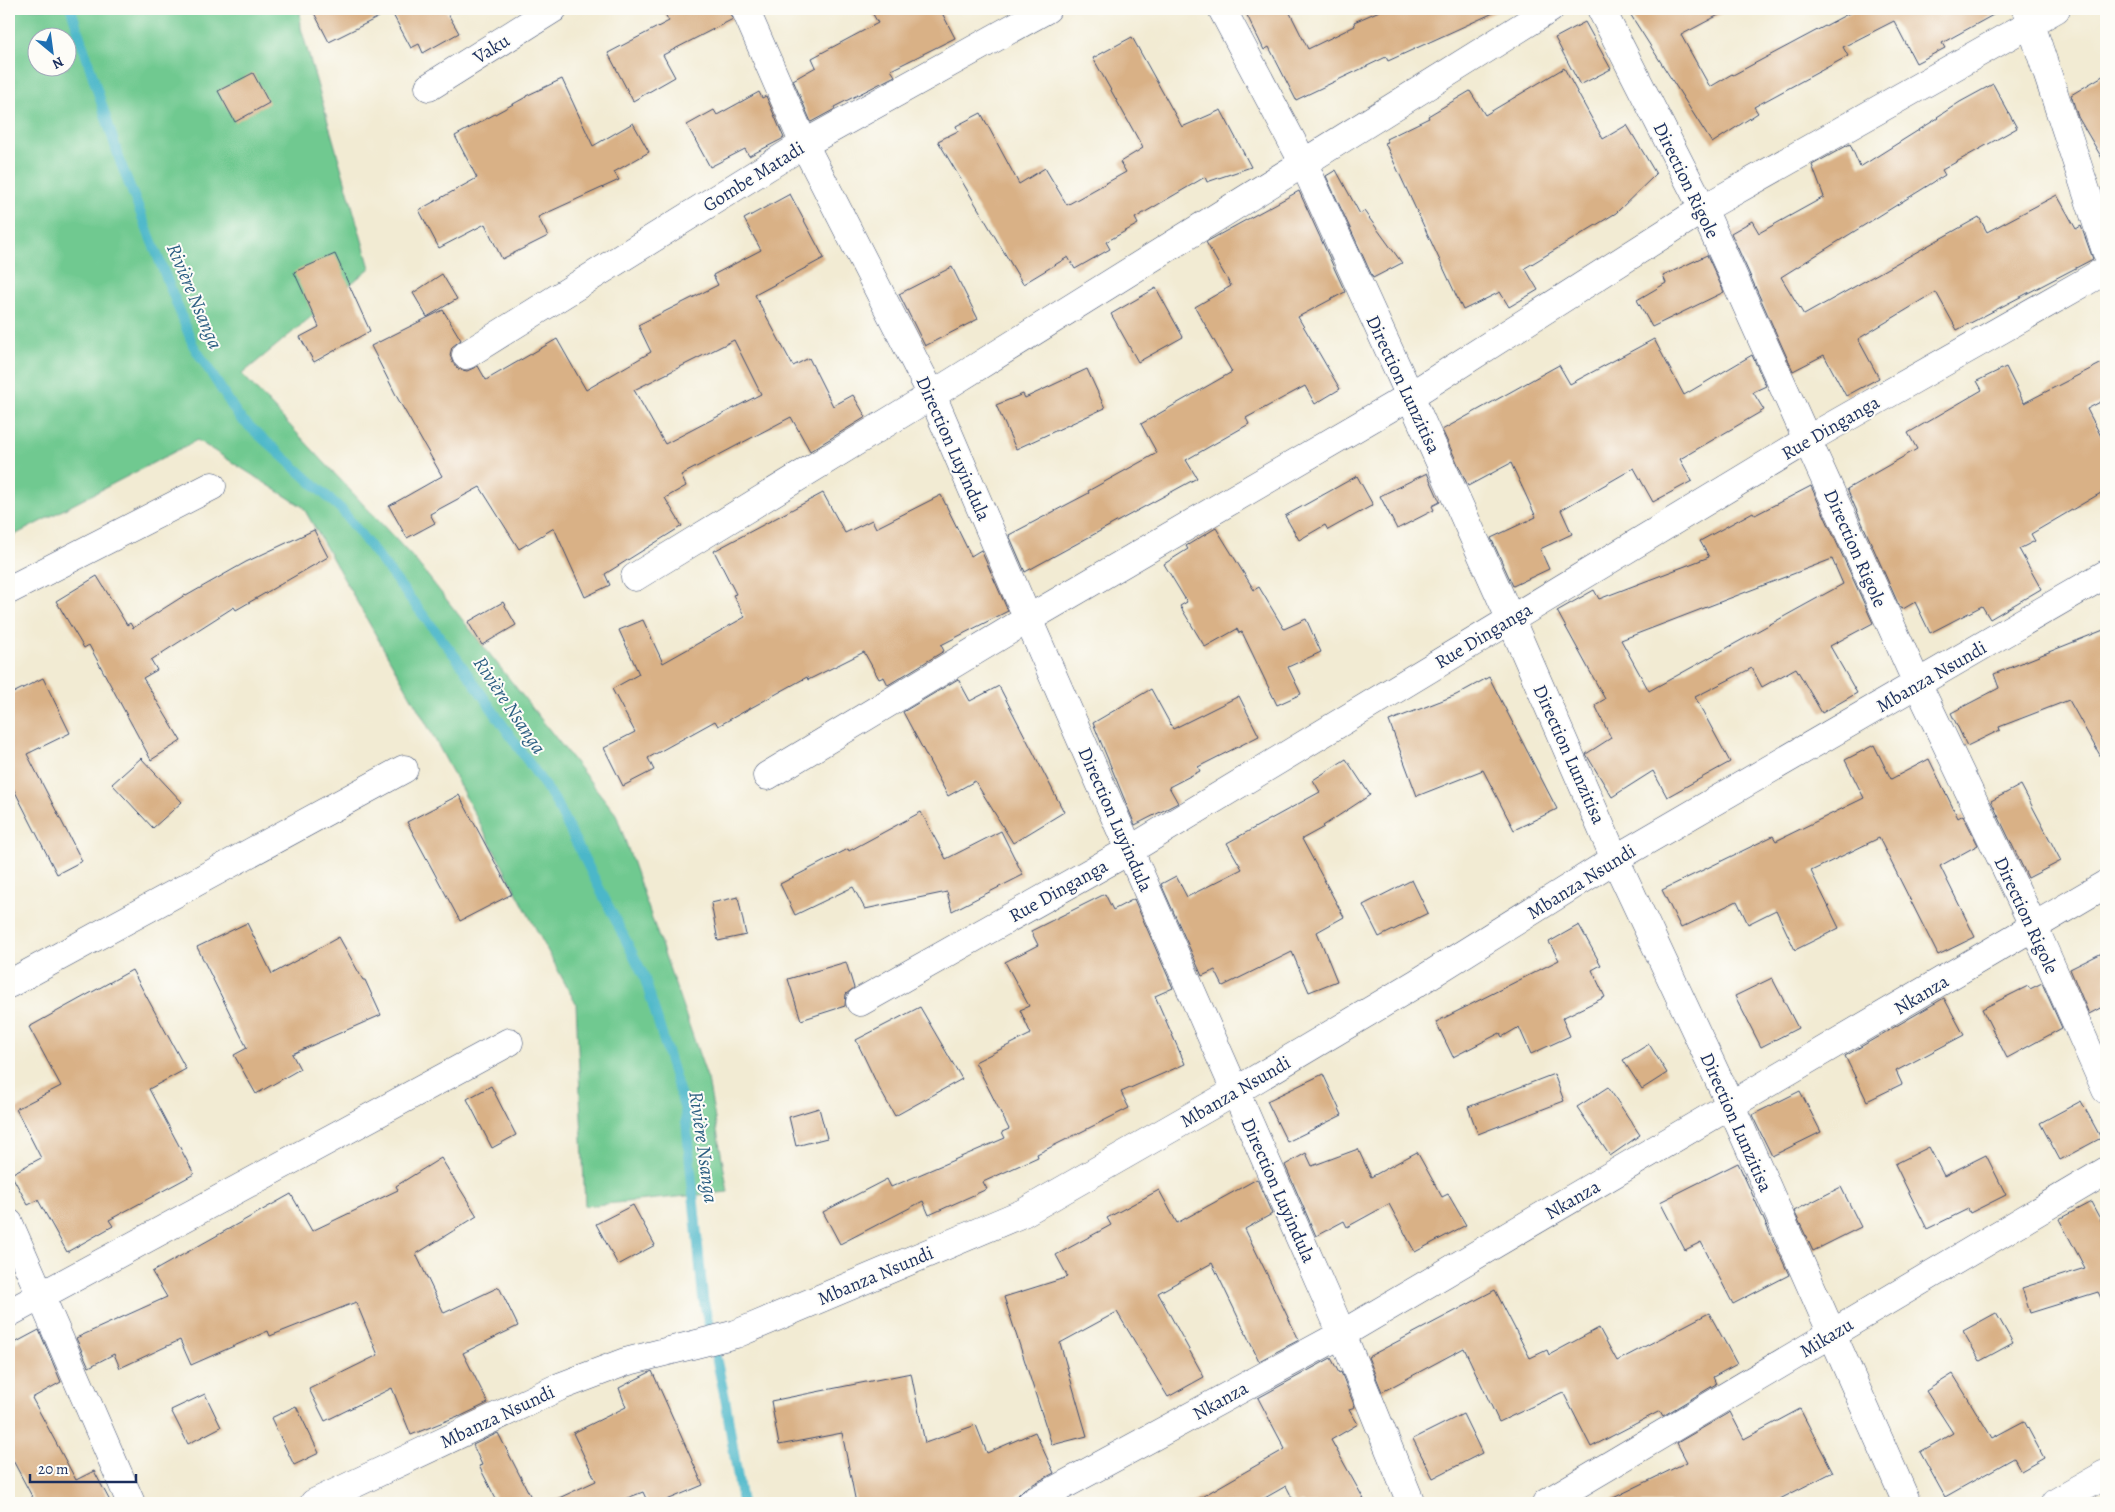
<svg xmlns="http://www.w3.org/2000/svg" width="2115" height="1512" viewBox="0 0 2115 1512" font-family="Alegreya,serif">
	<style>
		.green { fill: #70c990; stroke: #467c77; fill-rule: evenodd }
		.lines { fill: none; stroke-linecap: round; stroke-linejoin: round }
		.stream { stroke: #4cb7c9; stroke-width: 10 }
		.building { fill: #d9b186; fill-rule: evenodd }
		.minor-casing { stroke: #3b4b70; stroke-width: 29 }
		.minor { stroke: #fff; stroke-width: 28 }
		.labels { text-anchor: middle; stroke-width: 4; stroke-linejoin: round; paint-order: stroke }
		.street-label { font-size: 19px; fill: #1b2f5e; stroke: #fdfcf7 }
		.water-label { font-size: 20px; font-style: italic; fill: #2c5f83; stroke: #fdfcf7 }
	</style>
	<rect width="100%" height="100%" fill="#fdfcf7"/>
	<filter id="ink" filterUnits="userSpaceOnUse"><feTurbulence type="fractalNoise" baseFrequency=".02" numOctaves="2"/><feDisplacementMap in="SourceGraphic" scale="10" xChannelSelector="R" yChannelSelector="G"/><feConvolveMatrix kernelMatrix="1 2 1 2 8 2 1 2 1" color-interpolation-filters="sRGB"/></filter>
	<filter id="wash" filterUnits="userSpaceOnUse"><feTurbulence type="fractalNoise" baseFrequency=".0096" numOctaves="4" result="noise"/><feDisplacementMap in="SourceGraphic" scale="20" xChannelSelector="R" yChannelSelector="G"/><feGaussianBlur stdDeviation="1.12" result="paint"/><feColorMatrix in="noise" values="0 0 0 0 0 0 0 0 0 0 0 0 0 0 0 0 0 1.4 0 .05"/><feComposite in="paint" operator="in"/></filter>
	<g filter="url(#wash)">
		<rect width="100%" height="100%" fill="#f2ebd3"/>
		<!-- green -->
		<path class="green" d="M9 9H300L301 28 370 268 242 374 416 561 616 814 708 1080 728 1192 585 1206 576 1004 431 732 303 507 197 440 9 538ZM38 38H68V68H38Z"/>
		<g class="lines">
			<!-- stream -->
			<path class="stream" d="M71 9 121 164 193 345 239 417 341 509 458 660 554 799 644 976 685 1110 703 1298 725 1398 742 1503"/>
		</g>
		<g id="blocks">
			<!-- building -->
			<g class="building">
				<path d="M312 9H445L459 33 423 53 419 44 411 48 391 11 329 42Z"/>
				<path d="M662 9H730L733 19 663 55 675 77 633 101 608 53 669 21Z"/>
				<path d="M870 9H940L955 38 891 70 895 76 834 107 835 109 811 122 793 80 816 67 812 58 878 23Z"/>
				<path d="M1244 9H1288L1308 49 1355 26 1354 22 1384 9H1502L1388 61 1386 57 1296 100 1269 47 1264 50Z"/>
				<path d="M1627 9H1730L1681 35 1710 87 1732 74 1733 75 1857 9H2004L1942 43 1945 48 1916 63 1894 21 1843 47 1848 56 1754 107 1758 113 1712 143Z"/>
				<path d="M1585 22 1611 69 1580 85 1555 38Z"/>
				<path d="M1132 37 1182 127 1221 110 1251 167 1207 182 1205 177 1135 218 1138 224 1106 242 1110 249 1075 269 1068 257 1023 284 938 141 958 131 956 126 981 113 1019 184 1045 168 1067 205 1126 172 1120 162 1143 148 1093 58Z"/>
				<path d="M1564 68 1603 139 1627 125 1656 174 1616 213 1525 268 1538 290 1509 307 1500 292 1463 310 1385 143 1388 142 1386 139 1429 118 1428 116 1470 91 1485 115Z"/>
				<path d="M253 73 269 103 235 122 218 91Z"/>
				<path d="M2106 74V165L2078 117 2071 95Z"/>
				<path d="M562 79 593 146 633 123 649 152 614 172 619 180 538 217 548 236 502 259 485 224 439 248 419 210 477 178 455 136 526 97V96Z"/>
				<path d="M1993 84 2017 128 1942 170 1945 175 1781 277 1804 315 1979 217 1987 232 2057 195 2076 229 2081 226 2093 259 1957 330 1936 292 1858 339 1879 378 1846 396 1824 355 1793 371 1731 233 1752 221 1759 233 1824 197 1812 165 1850 144 1860 167 1938 118 1937 117 1960 102Z"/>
				<path d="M759 92 762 98 766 96 784 138 749 156 745 149 710 167 687 125 714 110 717 115Z"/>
				<path d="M1336 170 1360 214 1364 211 1402 263 1373 278 1326 176Z"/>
				<path d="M1299 191 1345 292 1298 317 1340 389 1315 404 1305 386 1246 418 1249 424 1186 460 1197 478 1025 572 1009 535 1089 493 1088 491 1157 453 1141 424 1232 372 1195 307 1231 286 1206 242Z"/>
				<path d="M790 194 824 258 755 295 793 366 809 358 833 406 853 395 866 417 810 451 791 417 681 475 686 486 665 498 682 526 605 574 610 585 585 597 554 528 519 549 480 487 430 514 435 523 407 538 389 506 442 476 398 399 371 346 443 310 461 340 452 347 450 355 453 363 458 369 467 371 478 366 486 380 557 339 586 390 651 352 638 325 718 285 713 275 761 250 744 219ZM734 340 761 394 665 444 634 390Z"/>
				<path d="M335 254 370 331 314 362 300 337 319 327 294 272Z"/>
				<path d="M1707 255 1724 292 1652 327 1637 300 1666 283 1663 276Z"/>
				<path d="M952 267 978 319 925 346 899 294Z"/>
				<path d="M442 274 457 299 427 317 413 293Z"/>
				<path d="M1156 288 1183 337 1138 362 1111 314Z"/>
				<path d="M1654 339 1684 395 1752 355 1766 386 1753 392 1764 410 1680 459 1692 481 1653 502 1634 468 1561 510 1572 534 1540 549 1549 569 1513 586 1491 538 1536 517 1511 463 1468 486 1442 430 1559 365 1570 384Z"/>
				<path d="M2106 361V399L2087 409 2106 446V490L2031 534 2035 541 2019 549 2041 589 1990 619 1982 606 1930 633 1915 602 1903 609 1900 608 1847 489 1917 449 1908 433 1982 390 1977 381 2006 367 2024 403Z"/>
				<path d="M1087 369 1105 408 1016 449 996 405 1023 394 1025 398Z"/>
				<path d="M1427 473 1440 502 1432 506 1434 510 1397 529 1380 496Z"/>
				<path d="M1357 476 1373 505 1328 530 1325 525 1299 540 1285 516Z"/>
				<path d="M1811 486 1873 623 1830 646 1857 693 1822 713 1796 668 1762 687 1752 668 1695 697 1730 762 1667 797 1653 771 1612 797 1586 754 1611 738 1595 705 1605 699 1557 611 1594 590 1599 599 1709 557 1700 541 1753 512 1755 515ZM1832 559 1843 584 1649 691 1621 640Z"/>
				<path d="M823 493 845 533 872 520 876 528 941 495 971 556 981 550 1008 611 941 645 944 651 888 685 884 677 879 679 864 652 808 680 807 677 718 726 715 721 648 758 654 770 623 786 604 748 635 732 612 689 639 674 619 630 643 620 663 663 745 617 733 595 736 594 714 551Z"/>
				<path d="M1216 528 1254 590 1259 587 1284 629 1306 619 1321 652 1288 667 1301 694 1277 705 1242 632 1239 633 1237 629 1205 647 1180 606 1187 602 1164 564 1188 549 1186 546Z"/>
				<path d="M314 530 328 557 236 610 234 607 151 660 157 670 143 678 181 741 151 760 89 645 84 648 56 601 97 576 127 625 130 623 133 628 185 595 186 596 246 562Z"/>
				<path d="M503 602 516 625 482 645 468 622Z"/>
				<path d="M2106 629V766L2069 700 1999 727 2000 730 1967 746 1951 713 1999 688 1994 674Z"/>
				<path d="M1489 677 1557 809 1514 830 1483 770 1417 796 1389 721 1456 695Z"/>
				<path d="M43 678 70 733 27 754 82 861 57 874 9 780V695Z"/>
				<path d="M958 679 970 701 999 686 1064 812 1013 843 975 781 948 796 903 712Z"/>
				<path d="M1151 689 1173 729 1239 696 1259 736 1198 767 1200 771 1169 787 1178 803 1135 825 1093 723Z"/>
				<path d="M1874 745 1891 779 1929 759 1958 818 1963 815 1978 845 1940 866 1975 937 1938 955 1879 838 1811 871 1839 928 1795 950 1776 910 1748 924 1737 901 1681 928 1662 890 1773 836 1776 841 1864 798 1845 760Z"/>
				<path d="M141 758 182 802 153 828 112 784Z"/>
				<path d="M1346 759 1370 795 1323 826 1324 827 1302 839 1344 917 1317 932 1337 981 1309 992 1292 952 1223 986 1215 970 1202 976 1161 884 1176 876 1187 897 1242 869 1227 843 1320 792 1313 780Z"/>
				<path d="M2021 785 2061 861 2028 878 1991 801Z"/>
				<path d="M459 795 512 894 460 921 407 822Z"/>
				<path d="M921 812 946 859 1001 831 1023 875 952 911 947 892 865 909 853 887 795 915 780 884 848 849 849 851Z"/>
				<path d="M1412 880 1428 913 1379 937 1363 905Z"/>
				<path d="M1105 894 1113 910 1134 899 1173 988 1155 996 1185 1064 1121 1092 1129 1108 1037 1154 1038 1157 983 1182 987 1189 929 1215 923 1201 840 1244 823 1212 887 1179 891 1187 1005 1138 1002 1132 1009 1129 975 1062 1031 1034 1020 1010 1029 1006 1005 962 1038 945 1031 931Z"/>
				<path d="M738 897 746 935 718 941 711 903Z"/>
				<path d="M247 923 272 974 339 937 363 980H365L381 1015 292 1054 300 1069 256 1094 234 1055 247 1048 197 947Z"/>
				<path d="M1579 925 1601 965 1592 970 1605 997 1562 1018 1570 1036 1531 1054 1519 1027 1502 1037 1500 1033 1453 1057 1436 1022 1559 960 1549 942Z"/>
				<path d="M2106 951V1005L2089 1014 2070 969Z"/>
				<path d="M846 962 854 988 846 994 845 1006 801 1020 788 979Z"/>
				<path d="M132 970 186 1069 149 1089 194 1174 109 1220 113 1226 67 1252 38 1200 28 1205 11 1174 41 1158 16 1109 61 1086 29 1027Z"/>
				<path d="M1772 978 1798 1028 1761 1047 1735 996Z"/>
				<path d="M2042 983 2062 1028 2007 1058 1982 1009 2028 986 2030 989Z"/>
				<path d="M1944 998 1964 1035 1896 1071 1902 1084 1867 1101 1845 1056Z"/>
				<path d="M920 1007 962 1079 895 1116 879 1088 856 1040Z"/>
				<path d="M1649 1044 1667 1073 1642 1089 1623 1060Z"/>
				<path d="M1323 1074 1342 1115 1287 1142 1267 1101Z"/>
				<path d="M1554 1074 1564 1101 1478 1134 1468 1107Z"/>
				<path d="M491 1086 516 1135 492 1148 467 1099Z"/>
				<path d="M1608 1087 1640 1135 1610 1156 1577 1107Z"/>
				<path d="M1800 1091 1821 1132 1772 1156 1752 1115Z"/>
				<path d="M2081 1101 2101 1138 2060 1160 2040 1123Z"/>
				<path d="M819 1108 827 1138 796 1146 789 1117Z"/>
				<path d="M1929 1147 1944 1176 1986 1155 2006 1195 1970 1213 1968 1209 1927 1229 1895 1164Z"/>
				<path d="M1358 1149 1371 1177 1417 1152 1442 1197 1448 1194 1466 1225 1415 1252 1389 1204 1347 1227 1344 1221 1316 1236 1285 1165 1306 1153 1312 1166Z"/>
				<path d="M441 1158 477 1216 416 1254 444 1313 499 1287 518 1326 463 1353 488 1403 459 1417 458 1416 411 1435 392 1388 325 1421 309 1389 378 1355 356 1302 270 1336 268 1331 191 1365 180 1340 120 1368 114 1354 89 1367 76 1338 167 1297 152 1272 291 1194 312 1231 398 1190 396 1186Z"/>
				<path d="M1738 1163 1789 1275 1733 1304 1701 1242 1685 1250 1660 1202Z"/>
				<path d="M1257 1179 1272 1214 1245 1229 1299 1340 1259 1361 1212 1263 1158 1293 1204 1377 1168 1397 1117 1312 1060 1343 1087 1436 1052 1445 1004 1297 1068 1277 1056 1255 1111 1225 1107 1218 1159 1190 1177 1223Z"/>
				<path d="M1841 1187 1861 1227 1813 1251 1794 1211Z"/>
				<path d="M2091 1202 2106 1230V1308L2098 1292 2030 1313 2022 1288 2085 1268 2059 1219Z"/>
				<path d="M633 1205 655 1245 618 1265 596 1224Z"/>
				<path d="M1495 1290 1530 1358 1547 1350 1549 1355 1599 1328 1617 1361 1709 1313 1737 1364 1713 1377 1716 1384 1663 1416 1660 1411 1591 1447 1563 1392 1499 1422 1464 1348 1382 1392 1368 1357Z"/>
				<path d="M1996 1313 2013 1343 1980 1361 1963 1331Z"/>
				<path d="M39 1330 61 1382 32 1398 76 1480 94 1471 111 1503H33L35 1502 9 1453V1346Z"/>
				<path d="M1331 1358 1339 1373 1341 1372 1355 1407 1349 1409 1358 1424 1331 1440 1366 1503H1295L1286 1486 1256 1503H1191L1285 1449 1258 1398Z"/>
				<path d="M652 1371 703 1485 660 1503H648L643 1492 614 1503H548L596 1481 573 1433 626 1407 619 1388Z"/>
				<path d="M911 1373 925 1443 976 1425 987 1453 1035 1432 1054 1473 1024 1489 1017 1496 1001 1503H856L842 1433 779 1445 771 1401Z"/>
				<path d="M1953 1374 1992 1438 2024 1421 2044 1458 2021 1471 2014 1458 1945 1497 1920 1452 1953 1433 1926 1391Z"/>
				<path d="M205 1394 221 1427 188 1444 171 1410Z"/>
				<path d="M296 1406 319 1453 294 1465 271 1418Z"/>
				<path d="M1800 1409 1833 1472 1772 1503H1603L1687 1462 1677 1443 1730 1412 1744 1439Z"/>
				<path d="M1463 1414 1482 1453 1433 1478 1413 1439Z"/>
				<path d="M498 1433 534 1503H498L479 1466 482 1465 473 1445Z"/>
			</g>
		</g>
	</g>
	<g filter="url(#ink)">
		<use href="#blocks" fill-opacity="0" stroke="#3b4b70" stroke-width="1"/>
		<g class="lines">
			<!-- minor casing -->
			<g class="minor-casing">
				<g id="minor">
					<path d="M745 9 804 144 932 395 1028 619 1342 1334 1411 1503"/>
					<path d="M1222 9 1303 162 1410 396 1510 618 1615 859 1731 1106 1907 1503"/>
					<path d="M1601 9 1703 209 1917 683 2034 927 2106 1090"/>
					<path d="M2026 9 2106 251"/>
					<path d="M429 87 553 9"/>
					<path d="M466 355 804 144 1047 9"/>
					<path d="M635 577 932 395 1550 9"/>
					<path d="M9 590 212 486"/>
					<path d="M767 776 1028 619 1410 396 1703 209 2056 9"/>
					<path d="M9 984 404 769"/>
					<path d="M860 1002 1130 850 1807 440 2106 270"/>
					<path d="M9 1223 131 1503"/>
					<path d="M9 1313 509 1042"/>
					<path d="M314 1503 559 1387 625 1362 736 1334 1023 1213 1236 1091 1417 983 1615 859 2106 574"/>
					<path d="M1031 1503 1342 1334 2106 884"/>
					<path d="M1546 1503 2106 1171"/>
					<path d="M2055 1503 2106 1474"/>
				</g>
			</g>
			<!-- minor -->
			<use href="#minor" class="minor"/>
		</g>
	</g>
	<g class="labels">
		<!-- street labels -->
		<g class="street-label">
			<text transform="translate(491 48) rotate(-32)" y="7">Vaku</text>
			<text transform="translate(753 176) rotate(-32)" y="7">Gombe Matadi</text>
			<text transform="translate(1687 180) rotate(64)" y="7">Direction Rigole</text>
			<text transform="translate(1404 384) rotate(65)" y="7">Direction Lunzitisa</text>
			<text transform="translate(1830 427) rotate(-30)" y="7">Rue Dinganga</text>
			<text transform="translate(954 448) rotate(66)" y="7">Direction Luyindula</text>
			<text transform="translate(1856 548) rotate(66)" y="7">Direction Rigole</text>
			<text transform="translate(1483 635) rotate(-31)" y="7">Rue Dinganga</text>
			<text transform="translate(1931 676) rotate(-30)" y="7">Mbanza Nsundi</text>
			<text transform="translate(1570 754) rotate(66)" y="7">Direction Lunzitisa</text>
			<text transform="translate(1116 819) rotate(66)" y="7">Direction Luyindula</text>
			<text transform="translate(1581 881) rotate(-32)" y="7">Mbanza Nsundi</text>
			<text transform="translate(1058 890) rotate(-29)" y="7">Rue Dinganga</text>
			<text transform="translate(2027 915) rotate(65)" y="7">Direction Rigole</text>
			<text transform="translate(1921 994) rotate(-31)" y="7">Nkanza</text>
			<text transform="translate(1235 1091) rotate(-30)" y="7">Mbanza Nsundi</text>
			<text transform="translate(1737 1122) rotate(66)" y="7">Direction Lunzitisa</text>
			<text transform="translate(1279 1190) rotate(66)" y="7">Direction Luyindula</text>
			<text transform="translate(1572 1199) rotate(-30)" y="7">Nkanza</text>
			<text transform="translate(875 1275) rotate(-23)" y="7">Mbanza Nsundi</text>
			<text transform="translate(1826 1337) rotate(-31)" y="7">Mikazu</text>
			<text transform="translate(1220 1400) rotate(-29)" y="7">Nkanza</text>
			<text transform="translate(497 1416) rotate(-25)" y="7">Mbanza Nsundi</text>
		</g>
		<!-- water labels -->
		<g class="water-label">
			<text transform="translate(195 296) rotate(67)" y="7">Rivière Nsanga</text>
			<text transform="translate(510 705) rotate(56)" y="7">Rivière Nsanga</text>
			<text transform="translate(704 1147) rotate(82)" y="7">Rivière Nsanga</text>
		</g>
	</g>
	<!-- margin -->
	<rect width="2115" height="1512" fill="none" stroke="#fdfcf7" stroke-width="30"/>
	<!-- north arrow -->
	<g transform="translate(52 52) rotate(151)"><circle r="24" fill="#fdfcf7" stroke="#a3aaba"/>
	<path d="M0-4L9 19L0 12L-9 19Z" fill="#1f6fb2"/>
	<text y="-8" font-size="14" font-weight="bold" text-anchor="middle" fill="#1b2f5e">N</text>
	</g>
	<!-- scale -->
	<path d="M30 1474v8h106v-8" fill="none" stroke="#1b2f5e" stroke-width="2.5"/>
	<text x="38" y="1474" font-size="15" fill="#1b2f5e" stroke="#fdfcf7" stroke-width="4" paint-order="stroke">20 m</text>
</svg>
